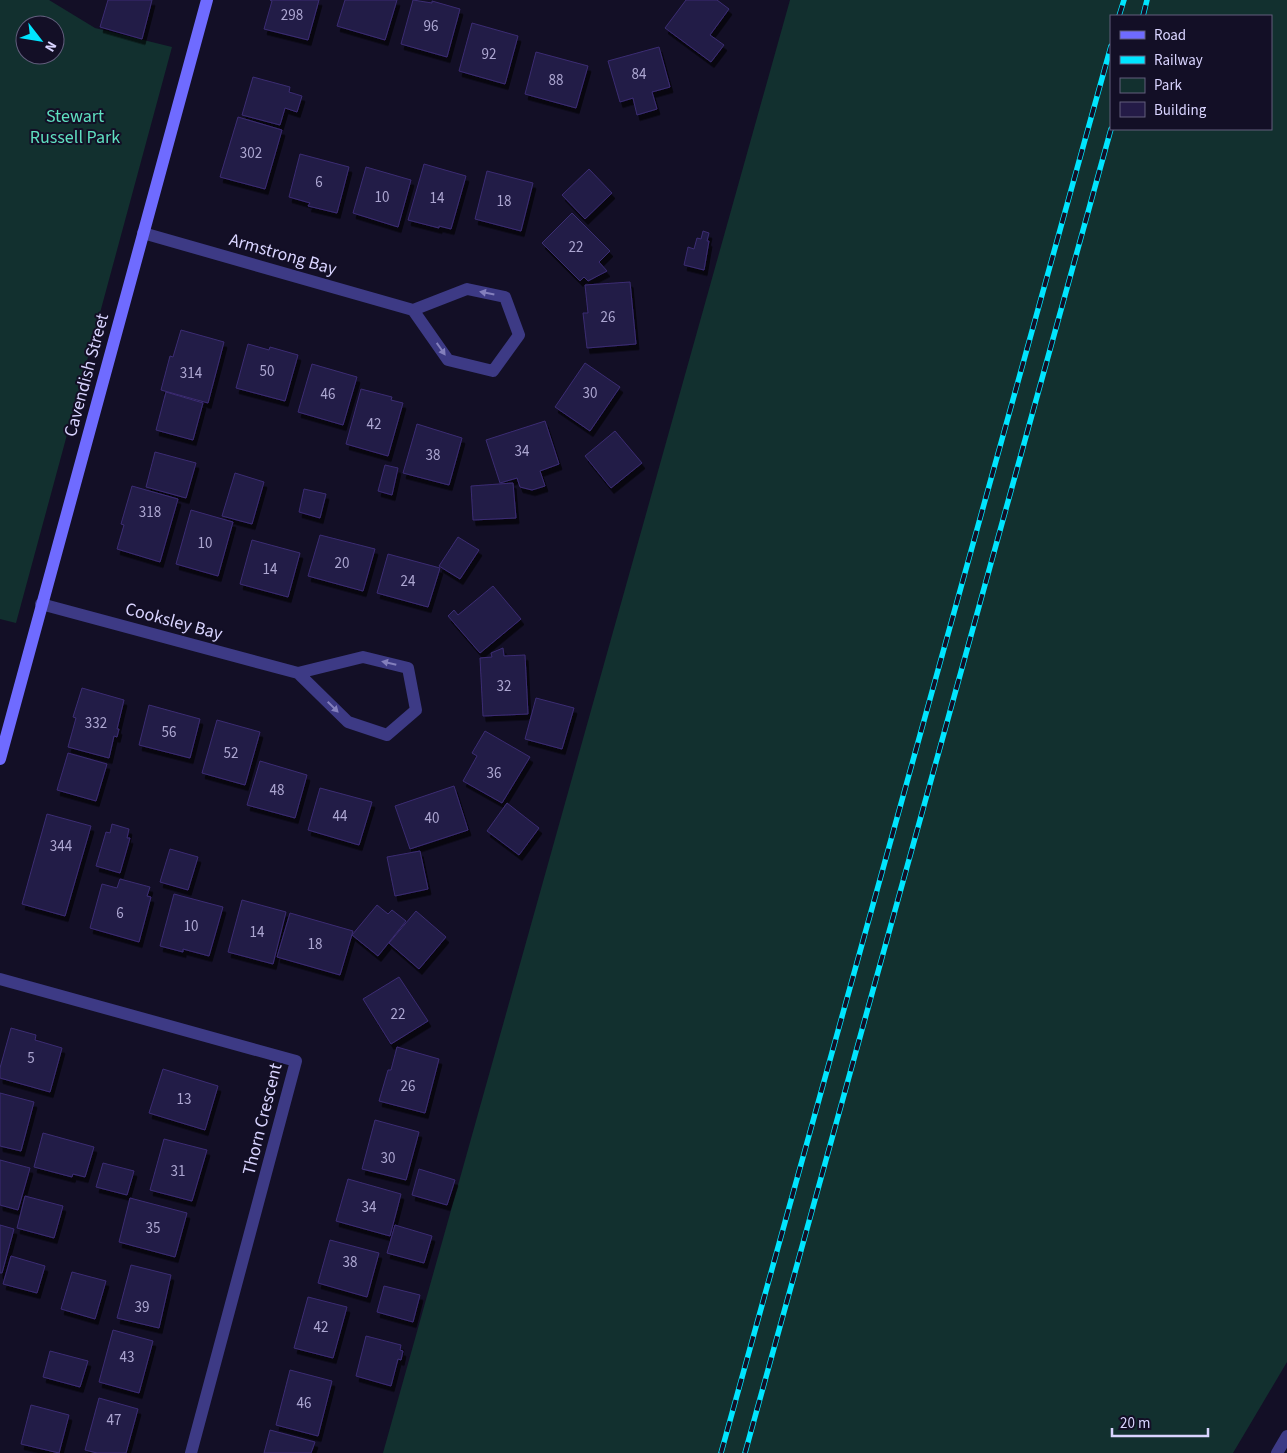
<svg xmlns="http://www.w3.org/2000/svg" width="1287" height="1453" viewBox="0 0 1287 1453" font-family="'Source Sans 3',sans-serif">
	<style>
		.green { fill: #12302f; fill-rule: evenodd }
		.building { fill: #241b47; stroke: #3b2d73; filter: url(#shadow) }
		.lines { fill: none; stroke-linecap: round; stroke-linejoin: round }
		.street { stroke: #3d3a85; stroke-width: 12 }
		.secondary { stroke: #6f6bff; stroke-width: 12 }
		.rail-casing { stroke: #00e5ff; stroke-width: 5.5 }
		.rail { stroke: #130f26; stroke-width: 4; stroke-dasharray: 11; stroke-linecap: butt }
		.oneway { fill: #837fbc }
		.labels { text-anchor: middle; stroke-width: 4; stroke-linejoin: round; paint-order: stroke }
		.number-label { font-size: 15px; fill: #aca6d1 }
		.park-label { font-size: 18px; fill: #5fe0c0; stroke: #130f26 }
		.street-label { font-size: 18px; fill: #d9d4ff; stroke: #130f26 }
	</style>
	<defs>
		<filter id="shadow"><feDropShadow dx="3" dy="5.5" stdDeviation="0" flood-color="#0009"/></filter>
	</defs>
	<rect width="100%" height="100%" fill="#130f26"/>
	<!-- green -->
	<g class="green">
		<path d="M0 0H49L95 28 172 47 16 623 0 619ZM25 25H55V55H25Z"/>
		<path d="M790 0H1287V1362L1233 1453H383ZM1111 16H1271V129H1111Z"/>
	</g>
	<!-- building -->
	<g class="building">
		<path d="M108 0H152L142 39 100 27Z"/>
		<path d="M270 0H319L308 40 264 29 272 1Z"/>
		<path d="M345 0H397L385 40 337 26Z"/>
		<path d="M413 0 432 3V1L460 9 447 57 401 44Z"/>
		<path d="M686 0H717L729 9 710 35 724 45 711 62 665 28Z"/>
		<path d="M472 23 518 36 505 84 459 71Z"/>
		<path d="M659 47 670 87 652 92 657 109 637 115 633 98 620 102 608 61Z"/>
		<path d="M536 52 588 66 576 108 525 94Z"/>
		<path d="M253 77 290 87 289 92 302 96 297 112 285 108 280 125 242 115Z"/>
		<path d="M238 117 282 130 265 189 220 177Z"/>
		<path d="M300 154 349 167 337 213 308 206 310 203 289 197Z"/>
		<path d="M424 164 466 176 451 229 439 226V228L408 220Z"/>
		<path d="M366 167 411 180 398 227 353 213Z"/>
		<path d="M589 169 612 193 585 219 562 195Z"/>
		<path d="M487 171 533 183 521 231 475 219Z"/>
		<path d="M572 213 610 251 599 262 607 271 588 281 584 277 580 281 542 243Z"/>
		<path d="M703 231 709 233 707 241H709L704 270 684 265 688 247 694 249 697 238 701 239Z"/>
		<path d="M630 282 636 344 587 348 583 313H588L585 285Z"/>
		<path d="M181 330 224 342 208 403 161 390 170 356 173 357Z"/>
		<path d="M248 344 269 350 270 347 298 355 285 401 236 388Z"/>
		<path d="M585 363 620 387 590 431 555 407Z"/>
		<path d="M312 364 357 377 343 425 298 412Z"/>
		<path d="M361 389 392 397 391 400 403 403 388 456 346 444Z"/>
		<path d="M166 392 203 403 193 440 156 430Z"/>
		<path d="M545 421 559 464 540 471 545 486 532 490 520 487 517 478 500 483 486 440Z"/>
		<path d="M417 424 462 438 449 485 403 473Z"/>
		<path d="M615 431 642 463 611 488 585 456Z"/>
		<path d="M155 452 196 463 186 498 146 487Z"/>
		<path d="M385 465 398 468 392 495 378 491Z"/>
		<path d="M235 473 264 482 252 524 222 516Z"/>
		<path d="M513 483 516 518 473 520 471 486Z"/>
		<path d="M132 486 178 499 160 562 117 549 124 525 121 524Z"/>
		<path d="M304 489 326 494 320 518 299 512Z"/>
		<path d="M191 510 233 522 218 576 176 564Z"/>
		<path d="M320 535 375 549 363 591 308 576Z"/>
		<path d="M458 537 479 550 460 579 439 566Z"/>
		<path d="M252 540 300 553 288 597 240 584Z"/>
		<path d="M388 554 440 568 428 607 377 593Z"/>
		<path d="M493 586 521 619 480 653 448 616 454 610 458 615Z"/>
		<path d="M503 648 504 656 525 655 528 714 483 716 480 658 492 657 491 653Z"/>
		<path d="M82 688 124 700 117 729H119L117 737 114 736 109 758 68 747 76 718 73 717Z"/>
		<path d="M536 698 574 708 562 749 525 739Z"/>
		<path d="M149 705 200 719 190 758 139 745Z"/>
		<path d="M217 720 260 732 245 785 202 773Z"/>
		<path d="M485 731 530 757 502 803 463 781 477 756 472 753Z"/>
		<path d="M68 753 107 764 96 801 57 790Z"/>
		<path d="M260 761 307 775 295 818 247 805Z"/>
		<path d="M454 786 468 830 410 849 395 806Z"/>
		<path d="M320 788 372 802 359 845 308 830Z"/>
		<path d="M507 803 539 828 519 855 487 831Z"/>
		<path d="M47 814 91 826 65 916 22 904Z"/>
		<path d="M112 824 129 829 127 838H130L120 873 96 866 106 832 110 833Z"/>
		<path d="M170 849 198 857 188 890 160 882Z"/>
		<path d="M420 851 428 889 395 896 387 857Z"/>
		<path d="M120 879 150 887 147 896 151 897 139 942 90 928 102 884 117 888Z"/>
		<path d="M174 894 223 907 209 956 183 949V952L160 946Z"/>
		<path d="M242 900 286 912 273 964 228 952Z"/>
		<path d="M377 905 388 914 392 910 406 921 378 956 352 935Z"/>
		<path d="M416 911 446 937 419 969 389 943Z"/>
		<path d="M290 913 353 931 340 975 277 957Z"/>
		<path d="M399 977 428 1021 391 1044 363 999Z"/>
		<path d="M11 1028 36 1035 35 1040 62 1048 50 1092 0 1078V1068Z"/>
		<path d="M397 1047 439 1059 425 1113 379 1101 388 1070H391Z"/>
		<path d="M163 1069 218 1086 205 1130 149 1113Z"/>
		<path d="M0 1093 34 1102 21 1151 0 1146Z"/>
		<path d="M375 1120 419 1132 406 1180 362 1169Z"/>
		<path d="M43 1133 94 1147 85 1177 73 1174 72 1177 34 1167Z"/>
		<path d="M164 1139 207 1150 192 1201 150 1190Z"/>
		<path d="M0 1160 30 1168 18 1210 0 1205Z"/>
		<path d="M103 1163 134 1171 127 1195 96 1187Z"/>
		<path d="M419 1169 455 1180 447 1205 412 1195Z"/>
		<path d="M348 1179 401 1194 390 1236 336 1221Z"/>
		<path d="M25 1196 63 1206 54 1238 17 1228Z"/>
		<path d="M130 1198 187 1213 175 1257 119 1242Z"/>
		<path d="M0 1225 14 1229 2 1273H0Z"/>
		<path d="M395 1225 432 1236 424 1263 387 1253Z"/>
		<path d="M330 1240 379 1253 367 1297 318 1283Z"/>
		<path d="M11 1256 45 1266 37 1293 3 1284Z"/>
		<path d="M131 1265 171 1275 159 1328 117 1318Z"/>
		<path d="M72 1272 106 1281 95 1319 61 1309Z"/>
		<path d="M384 1286 420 1295 413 1322 377 1312Z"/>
		<path d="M308 1297 347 1307 333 1358 294 1348Z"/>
		<path d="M113 1330 153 1341 139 1393 99 1382Z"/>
		<path d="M366 1336 401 1345 400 1350 403 1351 401 1360 398 1359 391 1386 356 1376Z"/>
		<path d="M50 1351 88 1361 80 1387 43 1377Z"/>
		<path d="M290 1370 332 1381 318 1436 276 1425Z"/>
		<path d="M99 1398 138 1409 126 1453H97L85 1450Z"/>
		<path d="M31 1405 69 1415 59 1453 21 1444Z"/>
		<path d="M270 1430 315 1442 311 1453H264Z"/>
	</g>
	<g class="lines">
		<!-- street -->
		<g class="street">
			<path d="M143 233 413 310 467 289 505 297 519 335 493 371 448 360 413 310"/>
			<path d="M41 604 298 673 363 657 408 668 416 710 387 735 348 722 298 673"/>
			<path d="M0 979 296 1061 191 1453"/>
			<path d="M1277 1453 1287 1436"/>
		</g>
		<!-- secondary -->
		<path class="secondary" d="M0 759 207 0"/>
		<!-- rail casing -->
		<g class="rail-casing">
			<g id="rail">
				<path d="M1119 16 1124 0"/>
				<path d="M1143 16 1147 0"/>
				<path d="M721 1453 1111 46"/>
				<path d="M745 1453 1111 129"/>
			</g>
		</g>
		<!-- rail -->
		<use href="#rail" class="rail"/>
	</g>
	<!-- one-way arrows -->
	<defs><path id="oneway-solid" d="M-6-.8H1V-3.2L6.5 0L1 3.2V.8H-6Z" transform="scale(1.25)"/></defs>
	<g class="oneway">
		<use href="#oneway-solid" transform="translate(487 293) rotate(-169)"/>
		<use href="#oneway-solid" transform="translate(441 349) rotate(55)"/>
		<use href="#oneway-solid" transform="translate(389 663) rotate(-167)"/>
		<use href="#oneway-solid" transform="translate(333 707) rotate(45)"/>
	</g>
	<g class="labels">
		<!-- number labels -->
		<g class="number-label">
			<text x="292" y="20">298</text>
			<text x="431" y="31">96</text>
			<text x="489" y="59">92</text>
			<text x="639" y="79">84</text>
			<text x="556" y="85">88</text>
			<text x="251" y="158">302</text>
			<text x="319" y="187">6</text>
			<text x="382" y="202">10</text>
			<text x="437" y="203">14</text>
			<text x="504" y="206">18</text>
			<text x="576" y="252">22</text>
			<text x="608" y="322">26</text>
			<text x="267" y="376">50</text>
			<text x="191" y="378">314</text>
			<text x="590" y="398">30</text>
			<text x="328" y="399">46</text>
			<text x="374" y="429">42</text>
			<text x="522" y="456">34</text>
			<text x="433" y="460">38</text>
			<text x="150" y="517">318</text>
			<text x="205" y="548">10</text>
			<text x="342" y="568">20</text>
			<text x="270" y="574">14</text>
			<text x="408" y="586">24</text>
			<text x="504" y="691">32</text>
			<text x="96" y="728">332</text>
			<text x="169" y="737">56</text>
			<text x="231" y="758">52</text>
			<text x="494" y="778">36</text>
			<text x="277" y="795">48</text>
			<text x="340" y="821">44</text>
			<text x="432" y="823">40</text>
			<text x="61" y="851">344</text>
			<text x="120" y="918">6</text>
			<text x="191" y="931">10</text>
			<text x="257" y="937">14</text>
			<text x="315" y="949">18</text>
			<text x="398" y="1019">22</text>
			<text x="31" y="1063">5</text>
			<text x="408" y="1091">26</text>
			<text x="184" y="1104">13</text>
			<text x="388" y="1163">30</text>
			<text x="178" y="1176">31</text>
			<text x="369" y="1212">34</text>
			<text x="153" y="1233">35</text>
			<text x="350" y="1267">38</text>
			<text x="142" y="1312">39</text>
			<text x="321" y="1332">42</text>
			<text x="127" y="1362">43</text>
			<text x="304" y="1408">46</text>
			<text x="114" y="1425">47</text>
		</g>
		<!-- park labels -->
		<g class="park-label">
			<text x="75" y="122">Stewart<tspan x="75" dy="21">Russell Park</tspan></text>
		</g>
		<!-- street labels -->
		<g class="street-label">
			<text transform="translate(283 254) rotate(16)" y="6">Armstrong Bay</text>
			<text transform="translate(86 375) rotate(-75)" y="6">Cavendish Street</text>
			<text transform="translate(174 621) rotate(15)" y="6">Cooksley Bay</text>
			<text transform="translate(262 1119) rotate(-76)" y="6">Thorn Crescent</text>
		</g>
	</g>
	<!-- legend -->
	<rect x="1110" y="15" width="162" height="115" fill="#130f26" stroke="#625e7d"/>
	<rect x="1120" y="31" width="25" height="8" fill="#6f6bff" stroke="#625e7d"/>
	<text x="1154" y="40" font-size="15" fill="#d9d4ff">Road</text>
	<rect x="1120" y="56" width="25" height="8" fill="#00e5ff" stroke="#625e7d"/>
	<text x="1154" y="65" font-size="15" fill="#d9d4ff">Railway</text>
	<rect x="1120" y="78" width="25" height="15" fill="#12302f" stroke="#625e7d"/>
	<text x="1154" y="90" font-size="15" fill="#d9d4ff">Park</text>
	<rect x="1120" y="102" width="25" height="15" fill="#241b47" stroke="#625e7d"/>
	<text x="1154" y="115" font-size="15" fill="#d9d4ff">Building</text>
	<!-- north arrow -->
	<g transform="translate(40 40) rotate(121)"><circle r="24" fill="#130f26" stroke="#625e7d"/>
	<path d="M0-4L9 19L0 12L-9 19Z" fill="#00e5ff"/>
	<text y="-8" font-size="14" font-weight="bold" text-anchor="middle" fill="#d9d4ff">N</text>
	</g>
	<!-- scale -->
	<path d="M1112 1428v8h96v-8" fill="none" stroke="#d9d4ff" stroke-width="2.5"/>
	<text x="1120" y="1428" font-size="15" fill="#d9d4ff" stroke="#130f26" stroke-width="4" paint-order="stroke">20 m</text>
</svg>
